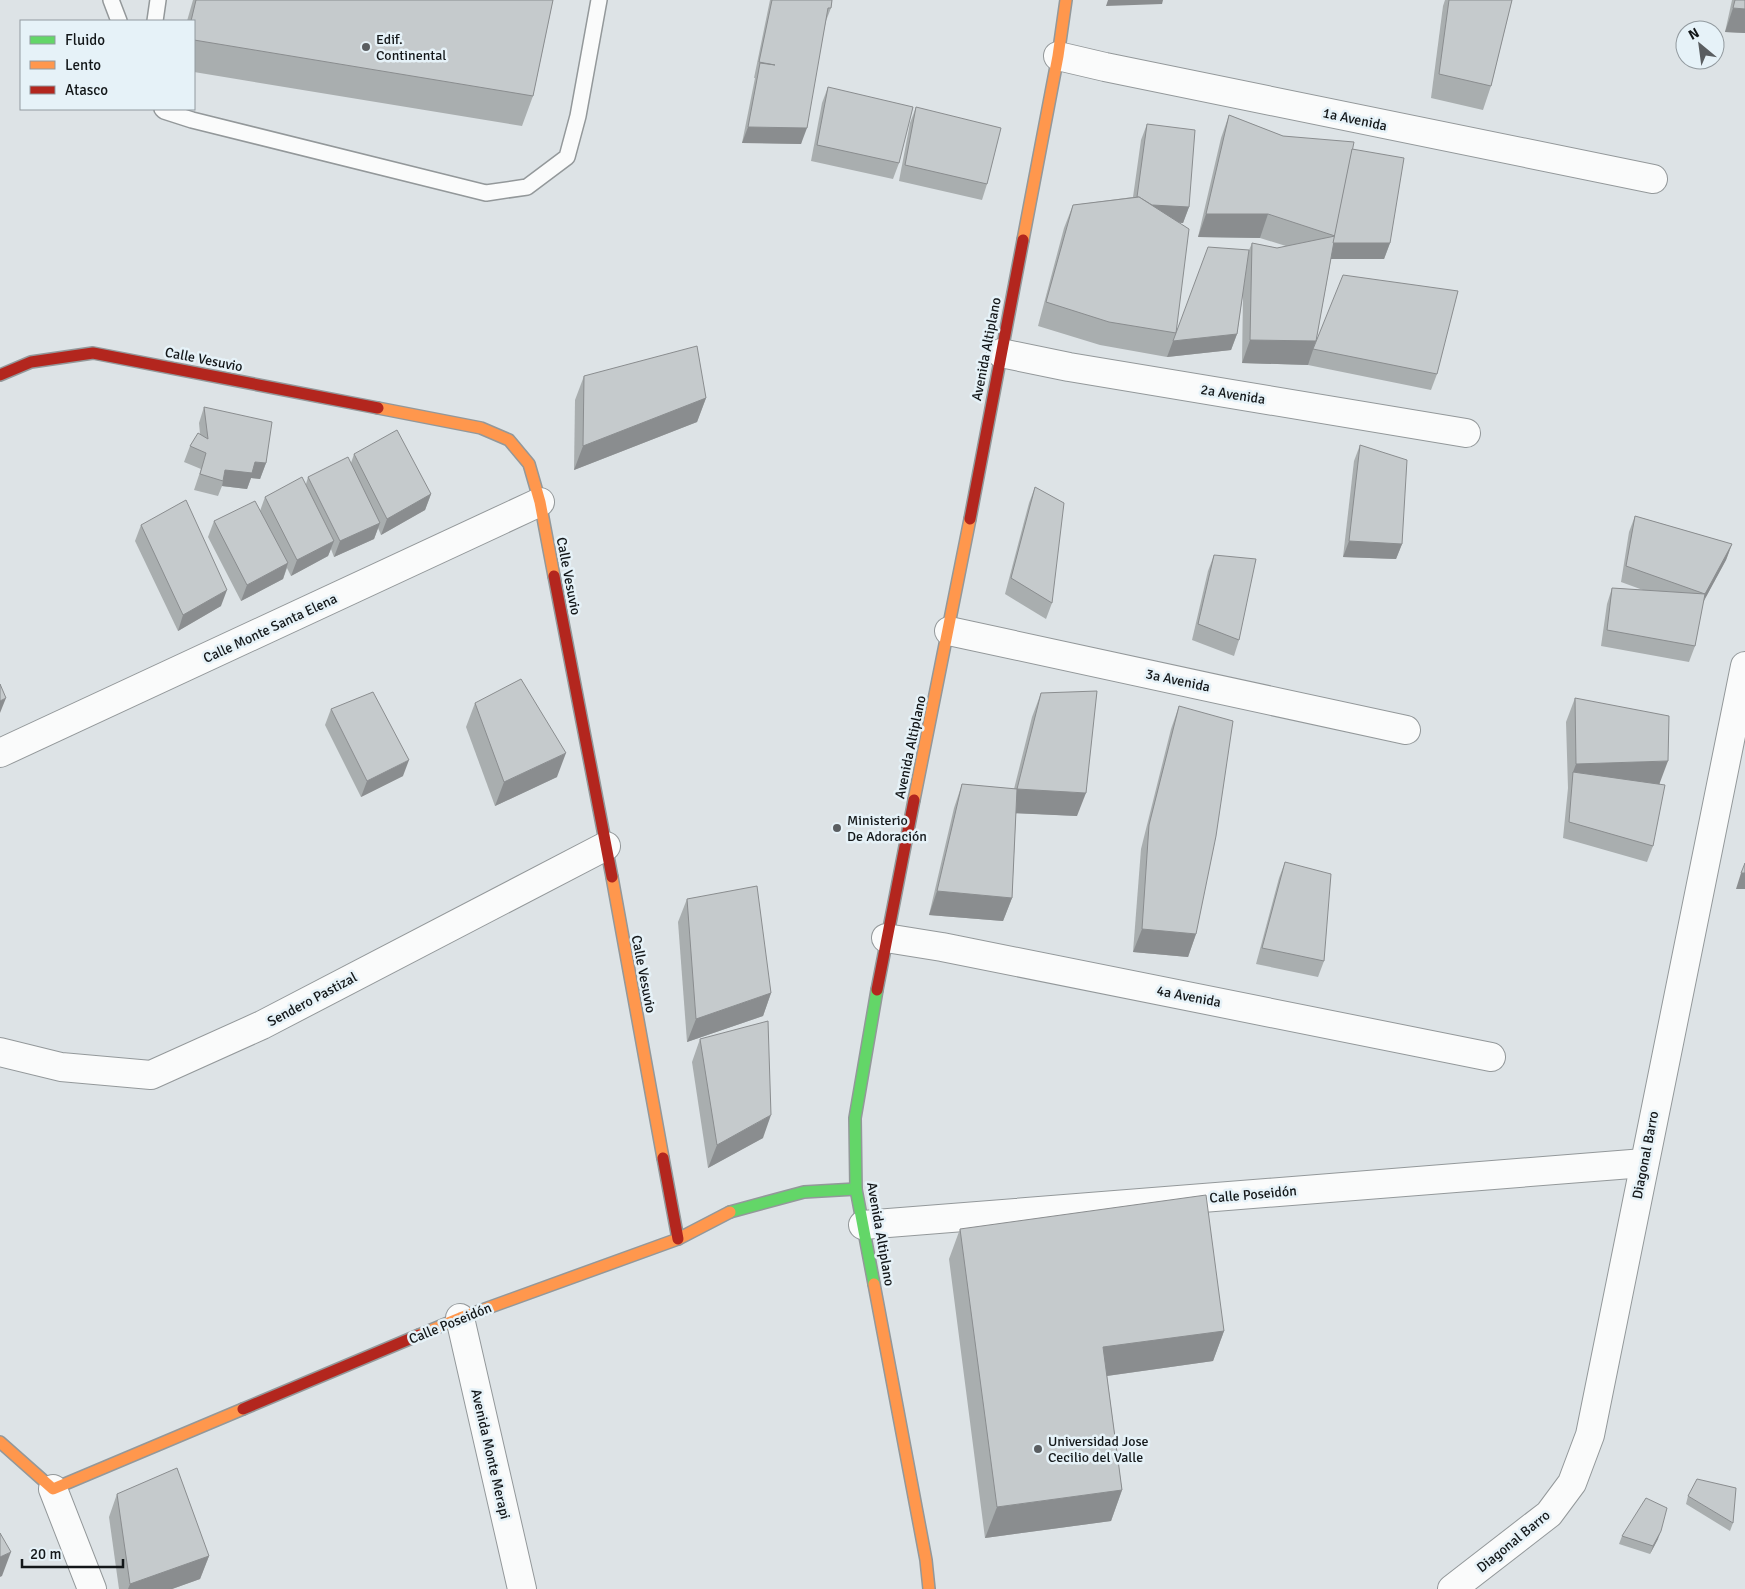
<svg xmlns="http://www.w3.org/2000/svg" width="1745" height="1589" viewBox="0 0 1745 1589" font-family="Signika,sans-serif">
	<style>
		.lines { fill: none; stroke-linecap: round; stroke-linejoin: round }
		.lane-casing { stroke: #93989a; stroke-width: 18 }
		.street-casing { stroke: #93989a; stroke-width: 30 }
		.fast-casing { stroke: #93989a; stroke-width: 14 }
		.slow-casing { stroke: #93989a; stroke-width: 14 }
		.jam-casing { stroke: #93989a; stroke-width: 14 }
		.lane { stroke: #fafbfb; stroke-width: 15 }
		.street { stroke: #fafbfb; stroke-width: 28 }
		.fast { stroke: #63d668; stroke-width: 11 }
		.slow { stroke: #ff974d; stroke-width: 11 }
		.jam { stroke: #b3261e; stroke-width: 11 }
		.wall { fill: #a9aeaf }
		.shaded-wall { fill: #8a8d8f }
		.building { fill: #c5cacc; stroke: #8a8d8f }
		.poi-dot { fill: #5a5e61; stroke: #e6f2f8; stroke-width: 2 }
		.labels { text-anchor: middle; stroke-width: 5; stroke-linejoin: round; paint-order: stroke }
		.poi-label { font-size: 14px; fill: #131719; stroke: #e6f2f8; text-anchor: start }
		.street-label { font-size: 14px; fill: #131719; stroke: #e6f2f8 }
	</style>
	<rect width="100%" height="100%" fill="#dde3e6"/>
	<g class="lines">
		<!-- lane casing -->
		<g class="lane-casing">
			<g id="lane">
				<path d="M111 0 119 21"/>
				<path d="M155 21 158 0"/>
				<path d="M162 109 164 111 192 120 486 193 527 187 567 157 578 116 599 0"/>
			</g>
		</g>
		<!-- street casing -->
		<g class="street-casing">
			<g id="street">
				<path d="M1058 56 1105 67 1653 179"/>
				<path d="M1001 353 1069 367 1466 433"/>
				<path d="M949 631 1406 730"/>
				<path d="M0 753 540 502"/>
				<path d="M886 938 942 947 1491 1057"/>
				<path d="M0 1052 61 1067 151 1075 262 1025 606 846"/>
				<path d="M863 1225 1644 1163"/>
				<path d="M460 1318 522 1589"/>
				<path d="M53 1489 92 1589"/>
				<path d="M1452 1589 1549 1514 1572 1483 1590 1435 1745 666"/>
			</g>
		</g>
		<!-- fast casing -->
		<g class="fast-casing">
			<g id="fast">
				<path d="M730 1212 804 1192 856 1189"/>
				<path d="M874 1284 856 1189 855 1118 877 990"/>
			</g>
		</g>
		<!-- slow casing -->
		<g class="slow-casing">
			<g id="slow">
				<path d="M1023 240 1058 56 1066 0"/>
				<path d="M378 408 481 428 509 440 529 464 540 502 554 576"/>
				<path d="M914 800 970 519"/>
				<path d="M612 877 663 1158"/>
				<path d="M874 1284 926 1560 929 1589"/>
				<path d="M419 1335 460 1318 678 1239 730 1212"/>
				<path d="M0 1442 53 1489 243 1409"/>
			</g>
		</g>
		<!-- jam casing -->
		<g class="jam-casing">
			<g id="jam">
				<path d="M0 375 31 362 93 353 378 408"/>
				<path d="M970 519 1023 240"/>
				<path d="M554 576 612 877"/>
				<path d="M877 990 914 800"/>
				<path d="M663 1158 678 1239"/>
				<path d="M243 1409 419 1335"/>
			</g>
		</g>
		<!-- lane -->
		<use href="#lane" class="lane"/>
		<!-- street -->
		<use href="#street" class="street"/>
		<!-- fast -->
		<use href="#fast" class="fast"/>
		<!-- slow -->
		<use href="#slow" class="slow"/>
		<!-- jam -->
		<use href="#jam" class="jam"/>
	</g>
	<!-- wall -->
	<g class="wall">
		<path d="M193 0H553L533 96 522 126 194 72V21H187Z"/>
		<path d="M770 0H832L831 8 826 21 801 144 742 143 755 78H754Z"/>
		<path d="M1445 0H1512L1491 86 1483 110 1431 98 1443 6Z"/>
		<path d="M1732 0H1745V33L1725 32Z"/>
		<path d="M828 87 899 163 893 179 811 161 822 103Z"/>
		<path d="M916 107 987 184 982 200 899 181 910 123Z"/>
		<path d="M1229 115 1283 136 1352 149 1390 243 1384 259H1331L1316 341 1437 374 1431 390 1308 365 1242 363 1243 294 1237 334 1231 350 1167 357 1100 345 1038 326 1064 228 1073 205 1133 197 1141 140 1147 124 1189 207 1183 223 1179 222 1176 333 1249 250 1252 243 1277 248 1286 246 1260 238 1198 237 1221 138Z"/>
		<path d="M584 376 706 398 697 422 574 470 575 400Z"/>
		<path d="M204 407 266 463 260 479 251 478 247 489 222 486 218 496 194 490 201 469 184 462 190 446 200 434 199 423Z"/>
		<path d="M1360 445 1402 544 1396 559 1343 557 1354 461Z"/>
		<path d="M354 454 431 494 425 510 381 535 378 528 374 539 334 557 331 549 328 556 291 576 287 568 283 579 241 601 208 537 214 521 260 511 265 497 306 484 308 477 351 463Z"/>
		<path d="M1035 487 1052 603 1046 619 1005 594 1029 503Z"/>
		<path d="M1635 516 1732 544 1726 560 1703 602 1695 646 1689 662 1601 646 1607 604 1612 588 1643 590 1621 582 1629 532Z"/>
		<path d="M141 525 221 606 178 631 135 541Z"/>
		<path d="M1214 555 1239 640 1234 656 1192 640 1208 571Z"/>
		<path d="M1041 693 1077 816 1016 813 1012 898 1003 921 929 915 954 808 962 784 1014 789 1032 717Z"/>
		<path d="M1575 698 1660 784 1653 846 1647 862 1563 838 1568 788 1566 722Z"/>
		<path d="M475 703 557 777 495 806 466 727Z"/>
		<path d="M1179 706 1196 934 1188 957 1133 952 1141 849 1171 729Z"/>
		<path d="M331 709 403 776 361 797 325 725Z"/>
		<path d="M1285 862 1324 961 1318 977 1256 964 1279 878Z"/>
		<path d="M687 899 771 993 763 1016 687 1042 678 922Z"/>
		<path d="M700 1039 763 1138 708 1168 692 1062Z"/>
		<path d="M960 1229 1224 1331 1213 1361 1107 1376 1122 1490 1111 1521 985 1538 949 1259Z"/>
		<path d="M117 1494 209 1556 200 1579 172 1589H119L109 1517Z"/>
		<path d="M1688 1496 1733 1523 1730 1531 1686 1504Z"/>
		<path d="M1622 1536 1658 1539 1650 1554 1619 1544Z"/>
	</g>
	<!-- shaded-wall -->
	<g class="shaded-wall">
		<path d="M1108 0H1163L1162 4 1106 6Z"/>
		<path d="M1733 8 1745 9V33L1725 32Z"/>
		<path d="M748 127 807 128 801 144 742 143Z"/>
		<path d="M1136 204 1189 207 1183 223 1130 220Z"/>
		<path d="M1206 214H1268L1260 238 1198 237Z"/>
		<path d="M1332 243H1390L1384 259H1326Z"/>
		<path d="M1237 334 1231 350 1167 357 1173 341Z"/>
		<path d="M1250 340 1316 341 1308 365 1242 363Z"/>
		<path d="M706 398 697 422 574 470 583 446Z"/>
		<path d="M255 462 266 463 260 479 251 478 247 489 222 486 223 481 225 470Z"/>
		<path d="M431 494 425 510 381 535 387 519Z"/>
		<path d="M380 523 374 539 334 557 340 541Z"/>
		<path d="M334 541 328 556 291 576 297 560Z"/>
		<path d="M1349 541 1402 544 1396 559 1343 557Z"/>
		<path d="M1732 544 1726 560 1699 610 1705 594Z"/>
		<path d="M288 563 283 579 241 601 247 585Z"/>
		<path d="M227 590 221 606 178 631 183 615Z"/>
		<path d="M6 698 0 713V701Z"/>
		<path d="M566 753 557 777 495 806 504 782Z"/>
		<path d="M409 760 403 776 361 797 367 781Z"/>
		<path d="M1668 761 1659 785 1573 772 1576 764Z"/>
		<path d="M1017 789 1086 793 1077 816 1008 813Z"/>
		<path d="M1741 873H1745V889H1736Z"/>
		<path d="M937 891 1012 898 1003 921 929 915Z"/>
		<path d="M1142 929 1196 934 1188 957 1133 952Z"/>
		<path d="M771 993 763 1016 687 1042 696 1019Z"/>
		<path d="M771 1115 763 1138 708 1168 717 1145Z"/>
		<path d="M1224 1331 1213 1361 1092 1378 1103 1347Z"/>
		<path d="M1122 1490 1111 1521 985 1538 997 1507Z"/>
		<path d="M1661 1531 1658 1539 1650 1554 1653 1546Z"/>
		<path d="M11 1552 2 1576 0 1577V1557Z"/>
		<path d="M209 1556 200 1579 172 1589H128L130 1584Z"/>
	</g>
	<!-- building -->
	<g class="building">
		<path d="M196 0H553L533 96 194 40V21H191Z"/>
		<path d="M772 0H832L831 8H828L807 128 748 127 760 63 775 65 759 62Z"/>
		<path d="M1449 0H1512L1491 86 1439 74Z"/>
		<path d="M1735 0H1745V9L1733 8Z"/>
		<path d="M828 87 913 107 899 163 817 145Z"/>
		<path d="M916 107 1001 128 987 184 905 165Z"/>
		<path d="M1229 115 1283 136 1354 142 1335 236 1316 341 1250 340 1252 243 1277 248 1335 236 1268 214H1206Z"/>
		<path d="M1147 124 1195 130 1189 207 1152 205 1139 197H1137Z"/>
		<path d="M1352 149 1404 158 1390 243H1333Z"/>
		<path d="M1139 197 1189 229 1176 333 1109 322 1046 302 1073 205Z"/>
		<path d="M1208 247 1249 250 1237 334 1173 341Z"/>
		<path d="M1343 275 1458 291 1437 374 1313 349Z"/>
		<path d="M697 346 706 398 583 446 584 376Z"/>
		<path d="M204 407 272 422 266 463 255 462 252 473 225 470 223 481 200 474 206 453 190 446 198 433 208 439Z"/>
		<path d="M397 430 431 494 387 519 354 454Z"/>
		<path d="M1360 445 1407 460 1402 544 1349 541Z"/>
		<path d="M348 457 380 523 340 541 308 477Z"/>
		<path d="M302 477 334 541 297 560 265 497Z"/>
		<path d="M1035 487 1064 503 1052 603 1011 578Z"/>
		<path d="M186 500 227 590 183 615 141 525Z"/>
		<path d="M255 501 288 563 247 585 214 521Z"/>
		<path d="M1635 516 1732 544 1705 594 1626 566Z"/>
		<path d="M1214 555 1256 559 1239 640 1198 624Z"/>
		<path d="M1612 588 1705 594 1695 646 1607 630Z"/>
		<path d="M521 679 566 753 504 782 475 703Z"/>
		<path d="M0 684 6 698 0 701Z"/>
		<path d="M1097 691 1086 793 1017 789 1041 693Z"/>
		<path d="M373 692 409 760 367 781 331 709Z"/>
		<path d="M1575 698 1669 716 1668 761 1576 764Z"/>
		<path d="M1179 706 1233 721 1216 836 1196 934 1142 929 1149 825Z"/>
		<path d="M1573 772 1665 785 1653 846 1569 822Z"/>
		<path d="M962 784 1017 789 1012 898 937 891Z"/>
		<path d="M1285 862 1331 874 1324 961 1262 948Z"/>
		<path d="M1745 863V873H1741Z"/>
		<path d="M757 886 771 993 696 1019 687 899Z"/>
		<path d="M768 1021 771 1115 717 1145 700 1039Z"/>
		<path d="M1206 1195 1224 1331 1103 1347 1122 1490 997 1507 960 1229Z"/>
		<path d="M177 1468 209 1556 130 1584 117 1494Z"/>
		<path d="M1697 1479 1736 1488 1733 1523 1688 1496Z"/>
		<path d="M1646 1498 1667 1508 1661 1531 1653 1546 1622 1536Z"/>
		<path d="M0 1533 11 1552 0 1557Z"/>
	</g>
	<!-- markers -->
	<g class="poi-dot">
		<circle cx="366" cy="47" r="5"/>
		<circle cx="837" cy="828" r="5"/>
		<circle cx="1038" cy="1449" r="5"/>
	</g>
	<g class="labels">
		<!-- poi labels -->
		<g class="poi-label">
			<text x="376" y="44">Edif.<tspan x="376" dy="16">Continental</tspan></text>
			<text x="847" y="825">Ministerio<tspan x="847" dy="16">De Adoración</tspan></text>
			<text x="1048" y="1446">Universidad Jose<tspan x="1048" dy="16">Cecilio del Valle</tspan></text>
		</g>
		<!-- street labels -->
		<g class="street-label">
			<text transform="translate(1355 119) rotate(12)" y="5">1a Avenida</text>
			<text transform="translate(986 349) rotate(-79)" y="5">Avenida Altiplano</text>
			<text transform="translate(204 359) rotate(11)" y="5">Calle Vesuvio</text>
			<text transform="translate(1233 394) rotate(9)" y="5">2a Avenida</text>
			<text transform="translate(569 576) rotate(79)" y="5">Calle Vesuvio</text>
			<text transform="translate(270 628) rotate(-25)" y="5">Calle Monte Santa Elena</text>
			<text transform="translate(1178 680) rotate(12)" y="5">3a Avenida</text>
			<text transform="translate(910 747) rotate(-78)" y="5">Avenida Altiplano</text>
			<text transform="translate(644 974) rotate(79)" y="5">Calle Vesuvio</text>
			<text transform="translate(1189 996) rotate(11)" y="5">4a Avenida</text>
			<text transform="translate(312 999) rotate(-28)" y="5">Sendero Pastizal</text>
			<text transform="translate(1645 1155) rotate(-79)" y="5">Diagonal Barro</text>
			<text transform="translate(1253 1194) rotate(-5)" y="5">Calle Poseidón</text>
			<text transform="translate(881 1234) rotate(80)" y="5">Avenida Altiplano</text>
			<text transform="translate(450 1323) rotate(-22)" y="5">Calle Poseidón</text>
			<text transform="translate(491 1454) rotate(77)" y="5">Avenida Monte Merapi</text>
			<text transform="translate(1513 1541) rotate(-39)" y="5">Diagonal Barro</text>
		</g>
	</g>
	<!-- legend -->
	<rect x="20" y="20" width="175" height="90" fill="#e6f2f8" stroke="#929a9f"/>
	<rect x="30" y="36" width="25" height="8" fill="#63d668" stroke="#929a9f"/>
	<text x="65" y="45" font-size="15" fill="#131719">Fluido</text>
	<rect x="30" y="61" width="25" height="8" fill="#ff974d" stroke="#929a9f"/>
	<text x="65" y="70" font-size="15" fill="#131719">Lento</text>
	<rect x="30" y="86" width="25" height="8" fill="#b3261e" stroke="#929a9f"/>
	<text x="65" y="95" font-size="15" fill="#131719">Atasco</text>
	<!-- north arrow -->
	<g transform="translate(1700 45) rotate(331)"><circle r="24" fill="#e6f2f8" stroke="#929a9f"/>
	<path d="M0-4L9 19L0 12L-9 19Z" fill="#5a5e61"/>
	<text y="-8" font-size="14" font-weight="bold" text-anchor="middle" fill="#131719">N</text>
	</g>
	<!-- scale -->
	<path d="M22 1559v8h101v-8" fill="none" stroke="#131719" stroke-width="2.5"/>
	<text x="30" y="1559" font-size="15" fill="#131719" stroke="#e6f2f8" stroke-width="4" paint-order="stroke">20 m</text>
</svg>
